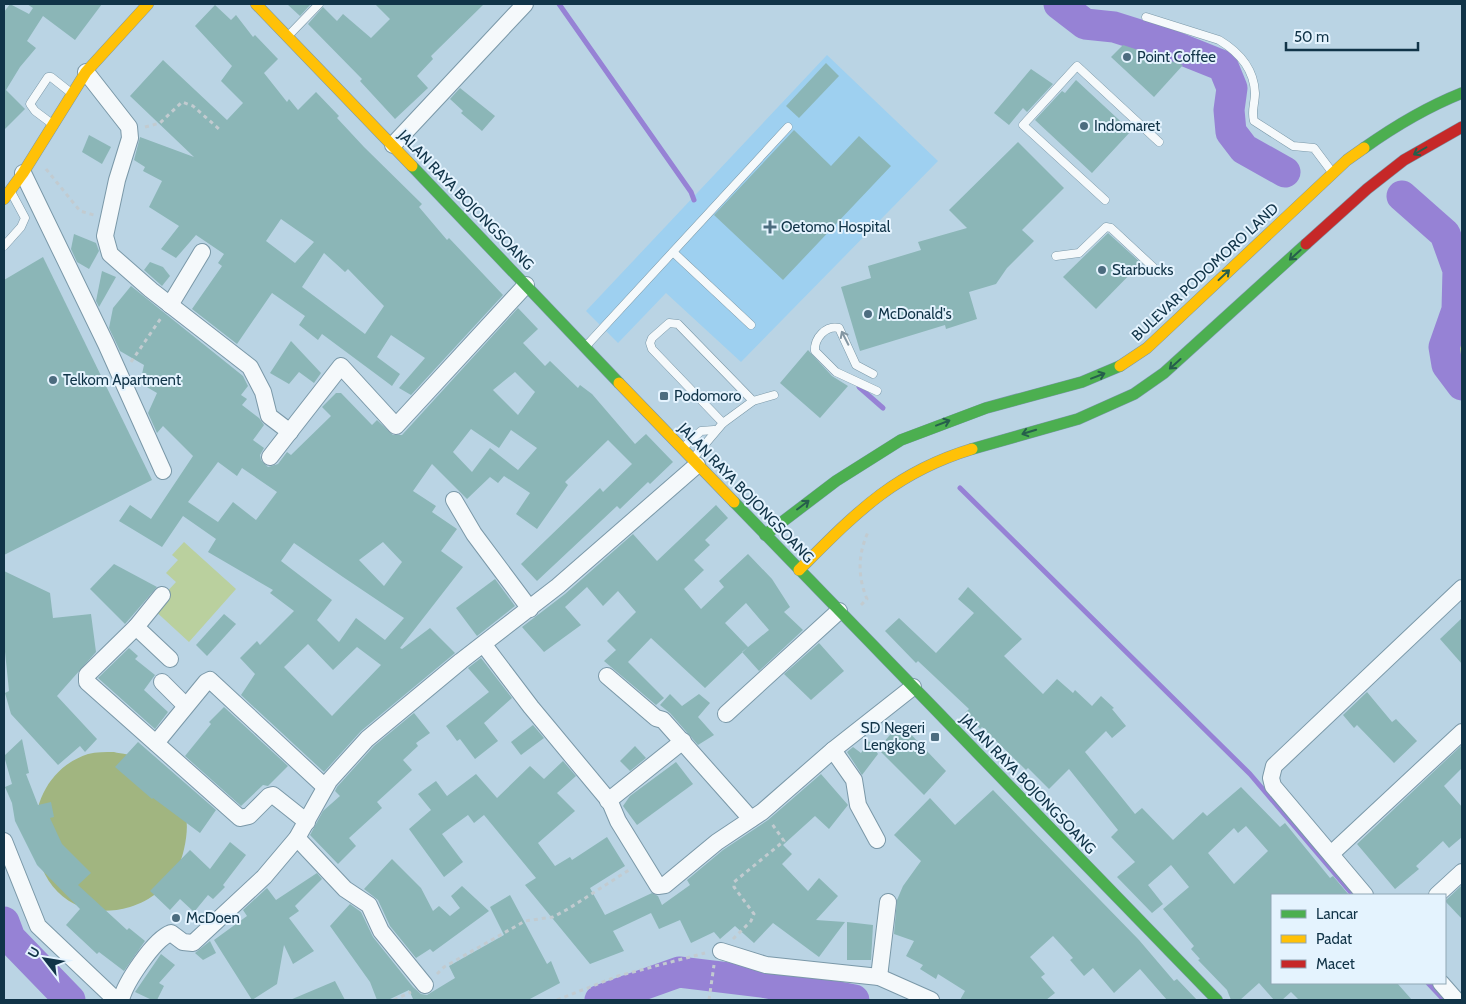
<svg xmlns="http://www.w3.org/2000/svg" width="1466" height="1004" viewBox="0 0 1466 1004" font-family="Cabin,sans-serif">
	<style>
		.built { fill: #9ed0f0 }
		.green { fill: #bad09e }
		.forest { fill: #a1b580 }
		.lines { fill: none; stroke-linecap: round; stroke-linejoin: round }
		.stream { stroke: #9682d5; stroke-width: 5 }
		.river { stroke: #9682d5; stroke-width: 31 }
		.building { fill: #8bb6b7; fill-rule: evenodd }
		.lane-casing { stroke: #7a98a8; stroke-width: 9 }
		.street-casing { stroke: #7a98a8; stroke-width: 18 }
		.fast-casing { stroke: #7a98a8; stroke-width: 12 }
		.slow-casing { stroke: #7a98a8; stroke-width: 12 }
		.jam-casing { stroke: #7a98a8; stroke-width: 12 }
		.path { stroke: #c2cbd0; stroke-width: 3; stroke-dasharray: 4 4; stroke-linecap: butt }
		.lane { stroke: #f5f9fb; stroke-width: 8 }
		.street { stroke: #f5f9fb; stroke-width: 16 }
		.fast { stroke: #4caf50; stroke-width: 11 }
		.slow { stroke: #ffc107; stroke-width: 11 }
		.jam { stroke: #c62828; stroke-width: 11 }
		.oneway { stroke: #265f4b }
		.oneway2 { stroke: #8396a2 }
		.poi-dot { fill: #4c6c7f; stroke: #e4f3fe; stroke-width: 2 }
		.labels { text-anchor: middle; stroke-width: 4; stroke-linejoin: round; paint-order: stroke }
		.poi-label { font-size: 15px; fill: #113448; stroke: #e4f3fe; text-anchor: start }
		.street-label { font-size: 15px; fill: #113448; stroke: #e4f3fe }
	</style>
	<rect width="100%" height="100%" fill="#bad4e4"/>
	<!-- built -->
	<path class="built" d="M827 55 938 161 741 362 666 293 618 343 586 311Z"/>
	<!-- green -->
	<g class="green">
		<path d="M1462 311V377L1456 373C1449 352 1452 331 1462 311Z"/>
		<path d="M184 542 236 589 189 642 152 608 176 582 166 573 178 560 172 555Z"/>
	</g>
	<!-- forest -->
	<path class="forest" d="M114 752C121 754 134 754 140 759 147 764 153 775 159 782 167 793 179 804 185 815 190 826 184 856 178 867 169 886 150 901 130 907 26 937 0 783 88 754 96 752 106 752 114 752Z"/>
	<g class="lines">
		<!-- stream -->
		<g class="stream">
			<path d="M559 4 691 192 694 200"/>
			<path d="M859 387 883 408"/>
			<path d="M960 488 1250 774 1353 895"/>
			<path d="M1428 983 1444 1000"/>
		</g>
		<!-- river -->
		<g class="river">
			<path d="M1059 4 1085 24 1114 27 1168 44 1223 66 1232 88 1229 110 1231 132 1244 149 1285 172"/>
			<path d="M1402 196 1445 234 1458 270 1457 310 1444 347 1447 365 1462 385"/>
			<path d="M4 922 10 938 70 1000"/>
			<path d="M600 1000 679 972 762 982 854 1000"/>
		</g>
	</g>
	<!-- building -->
	<g class="building">
		<path d="M10 4 29 14 33 8 27 4H102L75 40 43 16 27 41 36 48 20 67 6 90 25 109 4 130V12Z"/>
		<path d="M287 4H311L300 16Z"/>
		<path d="M375 4H484L431 56 433 59 417 76 428 88 395 119 360 81 362 79 308 24 323 7 337 21 343 14 371 38 390 19Z"/>
		<path d="M215 5 231 20 236 15 253 37 255 35 278 59 264 73 287 102 289 99 298 110 316 92 339 116 337 118 364 147 422 204 419 207 447 240 449 238 503 295 411 395 399 388 425 358 391 335 377 357 400 374 392 386 322 334 318 340 299 325 305 316 272 293 237 344 192 309 222 266 218 263 224 254 196 235 176 258 161 249 179 226 149 207 162 181 143 171 145 167 134 160 140 137 194 157 130 96 163 60 227 120 243 103 221 81 232 66 195 26ZM281 219 314 242 295 263 266 241ZM324 253 345 272 348 269 384 306 365 334 302 287Z"/>
		<path d="M1123 45 1183 65 1154 97 1111 57Z"/>
		<path d="M826 63 839 76 799 118 786 106Z"/>
		<path d="M1031 69 1053 84 1027 112 1023 108 1009 125 994 113Z"/>
		<path d="M1076 80 1131 131 1092 173 1035 120 1062 91 1065 93Z"/>
		<path d="M460 88 495 116 482 131 461 113 463 111 450 99Z"/>
		<path d="M794 130 831 166 859 136 891 166 783 280 714 215Z"/>
		<path d="M89 135 111 147 102 164 82 152Z"/>
		<path d="M1018 142 1064 188 1022 230 1034 241 1007 268 996 284 969 292 977 319 946 329 945 325 860 351 841 287 871 278 868 266 921 250 918 242 967 228 949 210Z"/>
		<path d="M1108 233 1141 263 1096 309 1063 277Z"/>
		<path d="M74 234 96 243 99 251 89 269 77 262 71 249Z"/>
		<path d="M43 257 152 480 4 555V280Z"/>
		<path d="M150 262 163 267 170 276 162 286 144 270Z"/>
		<path d="M102 271 116 277 99 307 96 301Z"/>
		<path d="M131 286 243 376 248 386 241 395 247 399 242 405 259 418 264 425 253 440 264 448 260 455 261 460 268 467 278 464 287 452 291 455 331 416 322 407 336 393H341L372 425 377 420 393 435H402L518 308 538 329 523 343 545 366 550 361 578 388 580 385 592 394 635 444 646 434 673 462 650 484 648 482 620 509 617 506 537 581 521 564 600 488 603 492 632 464 608 440 565 482 568 485 537 529 516 514 530 493 504 476 498 483 490 477 467 499 432 464 413 491 436 506 432 512 457 529 441 551 463 567 400 648 402 649 430 628 455 653 361 731 324 772 241 695 255 674 240 658 257 641 260 645 294 611 270 593 273 590 208 552 216 539 183 516 162 547 119 521 130 505 151 519 193 456 163 426 157 433 148 413 157 393 140 383 144 365 120 351 109 328 113 308ZM515 372 535 392 518 415 493 390ZM471 429 499 448 511 430 537 448 518 470 490 448 472 472 453 452ZM218 462 237 476 242 468 277 492 256 520 233 502 218 522 188 502ZM383 542 402 562 384 586 359 560ZM294 543 343 577 404 618 385 640 356 618 339 642 317 620 332 600 281 561ZM308 644 333 670 357 647 381 665 332 716 284 667Z"/>
		<path d="M291 341 321 373 314 383 299 372 289 384 270 373Z"/>
		<path d="M808 350 832 376 848 386 820 418 780 383Z"/>
		<path d="M716 505 728 518 705 540 710 545 694 560 704 570 684 589 701 609 724 587 719 581 748 554 772 579 790 607 784 612 803 630 759 671 742 652 769 630 746 603 725 623 748 647 705 688 651 638 628 662 664 698 656 705 604 661 616 650 607 641 636 612 618 591 603 606 587 587 565 607 581 625 544 652 522 627 565 594 633 534 657 561Z"/>
		<path d="M114 564 157 587 125 624 90 589Z"/>
		<path d="M4 571 50 593 53 618 91 614 96 652 57 696 97 739 85 752 80 746 58 765 11 714 5 693 9 691 4 642Z"/>
		<path d="M495 579 515 606 477 636 456 608Z"/>
		<path d="M968 587 1022 639 1004 656 1043 694 1057 679 1073 693 1075 690 1092 706 1101 696 1114 708 1112 709 1126 726 1112 738 1106 731 1085 752 1135 814 1142 808 1173 840 1203 812 1207 816 1241 787 1280 827 1285 823 1330 878 1333 876 1349 895H1272V983H1397L1412 1000H1299L1291 992 1282 1000H1274L1259 983 1240 1000H1231L1227 990 1198 960 1200 959 1191 949 1194 946 1163 909 1189 887 1171 865 1148 885 1163 904 1152 913 1117 877 1135 862 1111 837 1118 830 1069 769 1049 789 1028 768 1026 770 982 727 980 729 965 713 969 709 918 661 916 663 885 631 899 618 936 653 974 613 958 599ZM1246 826 1268 851 1234 884 1208 853 1234 828 1238 833Z"/>
		<path d="M224 614 236 624 207 656 196 645Z"/>
		<path d="M1462 618V664L1440 639Z"/>
		<path d="M819 643 844 671 811 700 784 674Z"/>
		<path d="M129 648 138 656 135 659 155 675 144 690 168 712 155 729 98 678Z"/>
		<path d="M481 658 512 698 484 723 498 741 475 759 460 739 457 741 446 726 489 692 468 668Z"/>
		<path d="M1367 692 1392 722 1396 719 1417 741 1394 763 1357 725 1354 728 1343 715Z"/>
		<path d="M670 694 682 706 699 694 710 703 698 717 714 735 698 745 670 713 660 705Z"/>
		<path d="M224 707 288 766 268 786 263 785 241 806 185 756 211 724 209 722Z"/>
		<path d="M414 713 430 733 416 743 418 746 403 760 412 770 377 802 382 808 349 838 356 846 338 864 310 835 323 811 340 796 335 791 337 787 374 746Z"/>
		<path d="M900 723 946 771 924 795 878 749Z"/>
		<path d="M533 725 544 738 521 755 511 742Z"/>
		<path d="M22 739 29 773 26 774 38 805 51 802 54 817 50 818 62 844 91 873 78 885 127 930 129 928 145 941 124 971 99 952 97 954 66 925 80 909 37 865 15 821 12 803 5 787 12 784 4 756Z"/>
		<path d="M869 741 878 754 862 775 847 752 853 747 861 753Z"/>
		<path d="M138 742 216 810 200 833 153 798 152 799 115 767Z"/>
		<path d="M1462 745V768L1444 786 1462 807V837L1449 848 1443 841 1416 866 1419 869 1395 889 1357 844Z"/>
		<path d="M635 746 646 758 630 771 620 761Z"/>
		<path d="M563 761 576 776 557 793 575 811 538 843 555 866 570 857 572 860 607 837 625 866 590 888 605 915 652 893 658 896 662 905 690 885 687 880 723 850 768 820 821 774 848 805 829 829 815 816 783 845 792 854 782 864 808 891 819 878 838 896 816 920 845 922 819 957 773 923 754 943 735 926 720 939 714 932 691 943 680 920 659 929 651 913 613 931 624 951 590 964 525 885 536 878 484 815 474 823 468 815 442 834 463 862 444 877 409 829 431 810 418 794 436 781 447 796 476 774 497 798 530 766 544 779Z"/>
		<path d="M676 762 693 784 637 825 623 806 630 796Z"/>
		<path d="M993 790 1139 940 1174 981 1177 979 1197 1000H1167L1140 969 1114 993 1093 968 1084 976 1070 960 1073 958 1053 936 1030 957 1045 974 1041 977 1055 993 1046 1000H960L965 991 938 974 936 979 920 969 923 965 906 956 914 941 894 934 897 900 903 886 921 861 894 835 930 798 955 825Z"/>
		<path d="M230 842 246 855 223 885 225 887 213 899 208 895 194 912 180 899 170 910 150 891 190 850 210 869Z"/>
		<path d="M392 859 421 888 433 911 439 906 450 916 460 908 451 896 462 886 489 911 433 952 430 949 416 958 390 926 378 900 364 889Z"/>
		<path d="M317 873 322 879 295 906 299 911 289 918 314 951 293 964 284 945 277 984 252 1000 214 940 247 916 243 910 267 888 276 900Z"/>
		<path d="M1462 885V919L1445 901Z"/>
		<path d="M510 895 547 964 551 961 560 983 528 1000H411L413 999 409 990 388 1000H377L370 982 330 926 350 904 361 912 373 937 413 987 421 994 427 995 455 978 449 966 504 935 490 907Z"/>
		<path d="M847 922 873 925 871 960H847Z"/>
		<path d="M210 941 216 953 203 960 195 953Z"/>
		<path d="M161 954 175 965 159 983 164 986 157 1000H152L135 992Z"/>
		<path d="M335 981 345 1000H290Z"/>
	</g>
	<g class="lines">
		<!-- lane casing -->
		<g class="lane-casing">
			<g id="lane">
				<path d="M1146 17 1219 40C1239 52 1254 69 1255 93 1255 103 1251 112 1254 121L1293 146 1314 148 1332 172"/>
				<path d="M289 35 319 4"/>
				<path d="M51 123 35 111 30 104 48 77H51L70 92"/>
				<path d="M1105 200 1023 125 1077 66 1159 142"/>
				<path d="M4 246 21 227 25 218 11 192"/>
				<path d="M673 252 751 325"/>
				<path d="M1056 256 1079 253 1106 227 1111 228 1153 267"/>
				<path d="M588 344 788 127"/>
				<path d="M873 374 856 365 839 328C826 325 814 338 815 351L836 372 877 391"/>
				<path d="M723 423 652 349 650 343 652 338 669 323 678 324 753 401"/>
				<path d="M685 446 701 431 714 430"/>
				<path d="M695 456 723 423 753 401 774 395"/>
			</g>
		</g>
		<!-- street casing -->
		<g class="street-casing">
			<g id="street">
				<path d="M86 72 129 127 130 138 117 180 105 236 110 254 151 290 250 367 263 392 269 416 290 432"/>
				<path d="M393 145 525 4"/>
				<path d="M23 173 106 344 163 471"/>
				<path d="M170 305 202 252"/>
				<path d="M270 457 341 366 396 426 526 285"/>
				<path d="M454 500 474 534 530 609"/>
				<path d="M162 595 136 627 87 675V682L240 818 249 816 269 796 273 795 307 822"/>
				<path d="M136 627 170 659"/>
				<path d="M484 645 531 707 610 802 618 821 658 886 665 885 717 842 762 812 833 750 913 687"/>
				<path d="M607 676 656 718 663 720 751 819"/>
				<path d="M162 682 185 705"/>
				<path d="M726 714 839 611"/>
				<path d="M156 743 206 682 210 680 325 787"/>
				<path d="M833 750 854 780 858 805 877 840"/>
				<path d="M608 801 683 741"/>
				<path d="M297 838 345 889 369 905 381 931 425 985"/>
				<path d="M4 841 38 926 116 1000"/>
				<path d="M1331 854 1462 732"/>
				<path d="M1365 895 1273 786 1271 778 1274 766 1462 588"/>
				<path d="M1437 895 1462 872"/>
				<path d="M721 951 766 965 879 977 931 1000"/>
				<path d="M879 977 888 902"/>
				<path d="M1441 983 1456 1000"/>
				<path d="M121 1000C125 983 154 939 171 933L183 942 193 943 264 877 297 838 329 781 367 739 461 661 558 586 697 465"/>
			</g>
		</g>
		<!-- fast casing -->
		<g class="fast-casing">
			<g id="fast">
				<path d="M1364 148C1395 126 1427 107 1462 93"/>
				<path d="M412 166 619 383"/>
				<path d="M972 449 1078 419 1134 394 1164 373 1306 244"/>
				<path d="M734 502 1217 1000"/>
				<path d="M765 535 836 481 901 440 986 408 1082 382 1120 366"/>
			</g>
		</g>
		<!-- slow casing -->
		<g class="slow-casing">
			<g id="slow">
				<path d="M256 4 412 166"/>
				<path d="M4 199 23 173 86 72 148 4"/>
				<path d="M1120 366 1147 348 1347 160 1364 148"/>
				<path d="M619 383 734 502"/>
				<path d="M799 570C855 514 893 473 972 449"/>
			</g>
		</g>
		<!-- jam casing -->
		<g class="jam-casing">
			<path id="jam" d="M1306 244 1367 189 1404 160 1462 127"/>
		</g>
		<!-- path -->
		<g class="path">
			<path d="M145 127 160 123 182 102 193 106 219 129"/>
			<path d="M46 169 80 211 94 215"/>
			<path d="M131 362 161 318"/>
			<path d="M861 605 867 599C857 575 858 553 869 530"/>
			<path d="M733 939 751 921 754 914 734 887V882L784 841 772 824"/>
			<path d="M437 974 444 967 525 921 553 917 568 909 629 870"/>
			<path d="M394 1000 411 992"/>
			<path d="M557 1000 618 976 705 953"/>
			<path d="M709 1000 714 965"/>
		</g>
		<!-- lane -->
		<use href="#lane" class="lane"/>
		<!-- street -->
		<use href="#street" class="street"/>
		<!-- fast -->
		<use href="#fast" class="fast"/>
		<!-- slow -->
		<use href="#slow" class="slow"/>
		<!-- jam -->
		<use href="#jam" class="jam"/>
	</g>
	<!-- one-way arrows -->
	<defs><path id="oneway-shaft" d="M-6 0H5M1.5-3L5.5 0L1.5 3" fill="none" stroke-width="1.6" stroke-linecap="round" stroke-linejoin="round" transform="scale(1.25)"/></defs>
	<g class="oneway">
		<use href="#oneway-shaft" transform="translate(1420 151) rotate(150)"/>
		<use href="#oneway-shaft" transform="translate(1295 255) rotate(138)"/>
		<use href="#oneway-shaft" transform="translate(1224 275) rotate(-43)"/>
		<use href="#oneway-shaft" transform="translate(1175 364) rotate(138)"/>
		<use href="#oneway-shaft" transform="translate(1098 376) rotate(-21)"/>
		<use href="#oneway-shaft" transform="translate(943 423) rotate(-21)"/>
		<use href="#oneway-shaft" transform="translate(1029 432) rotate(163)"/>
		<use href="#oneway-shaft" transform="translate(803 505) rotate(-37)"/>
	</g>
	<use class="oneway2" href="#oneway-shaft" transform="translate(845 338) rotate(-117)"/>
	<!-- markers -->
	<g class="poi-dot">
		<circle cx="1127" cy="57" r="5"/>
		<circle cx="1084" cy="126" r="5"/>
		<path d="M767.5 219.5h5v5h5v5h-5v5h-5v-5h-5v-5h5z"/>
		<circle cx="1102" cy="270" r="5"/>
		<circle cx="868" cy="314" r="5"/>
		<circle cx="53" cy="380" r="5"/>
		<rect x="659" y="391" width="10" height="10" rx="2.5"/>
		<rect x="930" y="732" width="10" height="10" rx="2.5"/>
		<circle cx="176" cy="918" r="5"/>
	</g>
	<g class="labels">
		<!-- poi labels -->
		<g class="poi-label">
			<text x="1137" y="62">Point Coffee</text>
			<text x="1094" y="131">Indomaret</text>
			<text x="781" y="232">Oetomo Hospital</text>
			<text x="1112" y="275">Starbucks</text>
			<text x="878" y="319">McDonald's</text>
			<text x="63" y="385">Telkom Apartment</text>
			<text x="674" y="401">Podomoro</text>
			<text x="925" y="733" text-anchor="end">SD Negeri<tspan x="925" dy="17">Lengkong</tspan></text>
			<text x="186" y="923">McDoen</text>
		</g>
		<!-- street labels -->
		<g class="street-label">
			<text transform="translate(466 200) rotate(46)" y="5">JALAN RAYA BOJONGSOANG</text>
			<text transform="translate(1205 272) rotate(-43)" y="5">BULEVAR PODOMORO LAND</text>
			<text transform="translate(746 493) rotate(46)" y="5">JALAN RAYA BOJONGSOANG</text>
			<text transform="translate(1028 784) rotate(46)" y="5">JALAN RAYA BOJONGSOANG</text>
		</g>
	</g>
	<!-- border -->
	<rect width="1466" height="1004" fill="none" stroke="#113448" stroke-width="10"/>
	<!-- legend -->
	<rect x="1271" y="894" width="175" height="90" fill="#e4f3fe" stroke="#90a7b5"/>
	<rect x="1281" y="910" width="25" height="8" fill="#4caf50" stroke="#90a7b5"/>
	<text x="1316" y="919" font-size="15" fill="#113448">Lancar</text>
	<rect x="1281" y="935" width="25" height="8" fill="#ffc107" stroke="#90a7b5"/>
	<text x="1316" y="944" font-size="15" fill="#113448">Padat</text>
	<rect x="1281" y="960" width="25" height="8" fill="#c62828" stroke="#90a7b5"/>
	<text x="1316" y="969" font-size="15" fill="#113448">Macet</text>
	<!-- north arrow -->
	<g transform="translate(45 959) rotate(301)" stroke="#e4f3fe" stroke-width="4" paint-order="stroke">
	<path d="M0-4L9 19L0 12L-9 19Z" fill="#113448"/>
	<text y="-8" font-size="14" font-weight="bold" text-anchor="middle" fill="#113448">U</text>
	</g>
	<!-- scale -->
	<path d="M1286 42v8h132v-8" fill="none" stroke="#113448" stroke-width="2.5"/>
	<text x="1294" y="42" font-size="15" fill="#113448" stroke="#e4f3fe" stroke-width="4" paint-order="stroke">50 m</text>
</svg>
